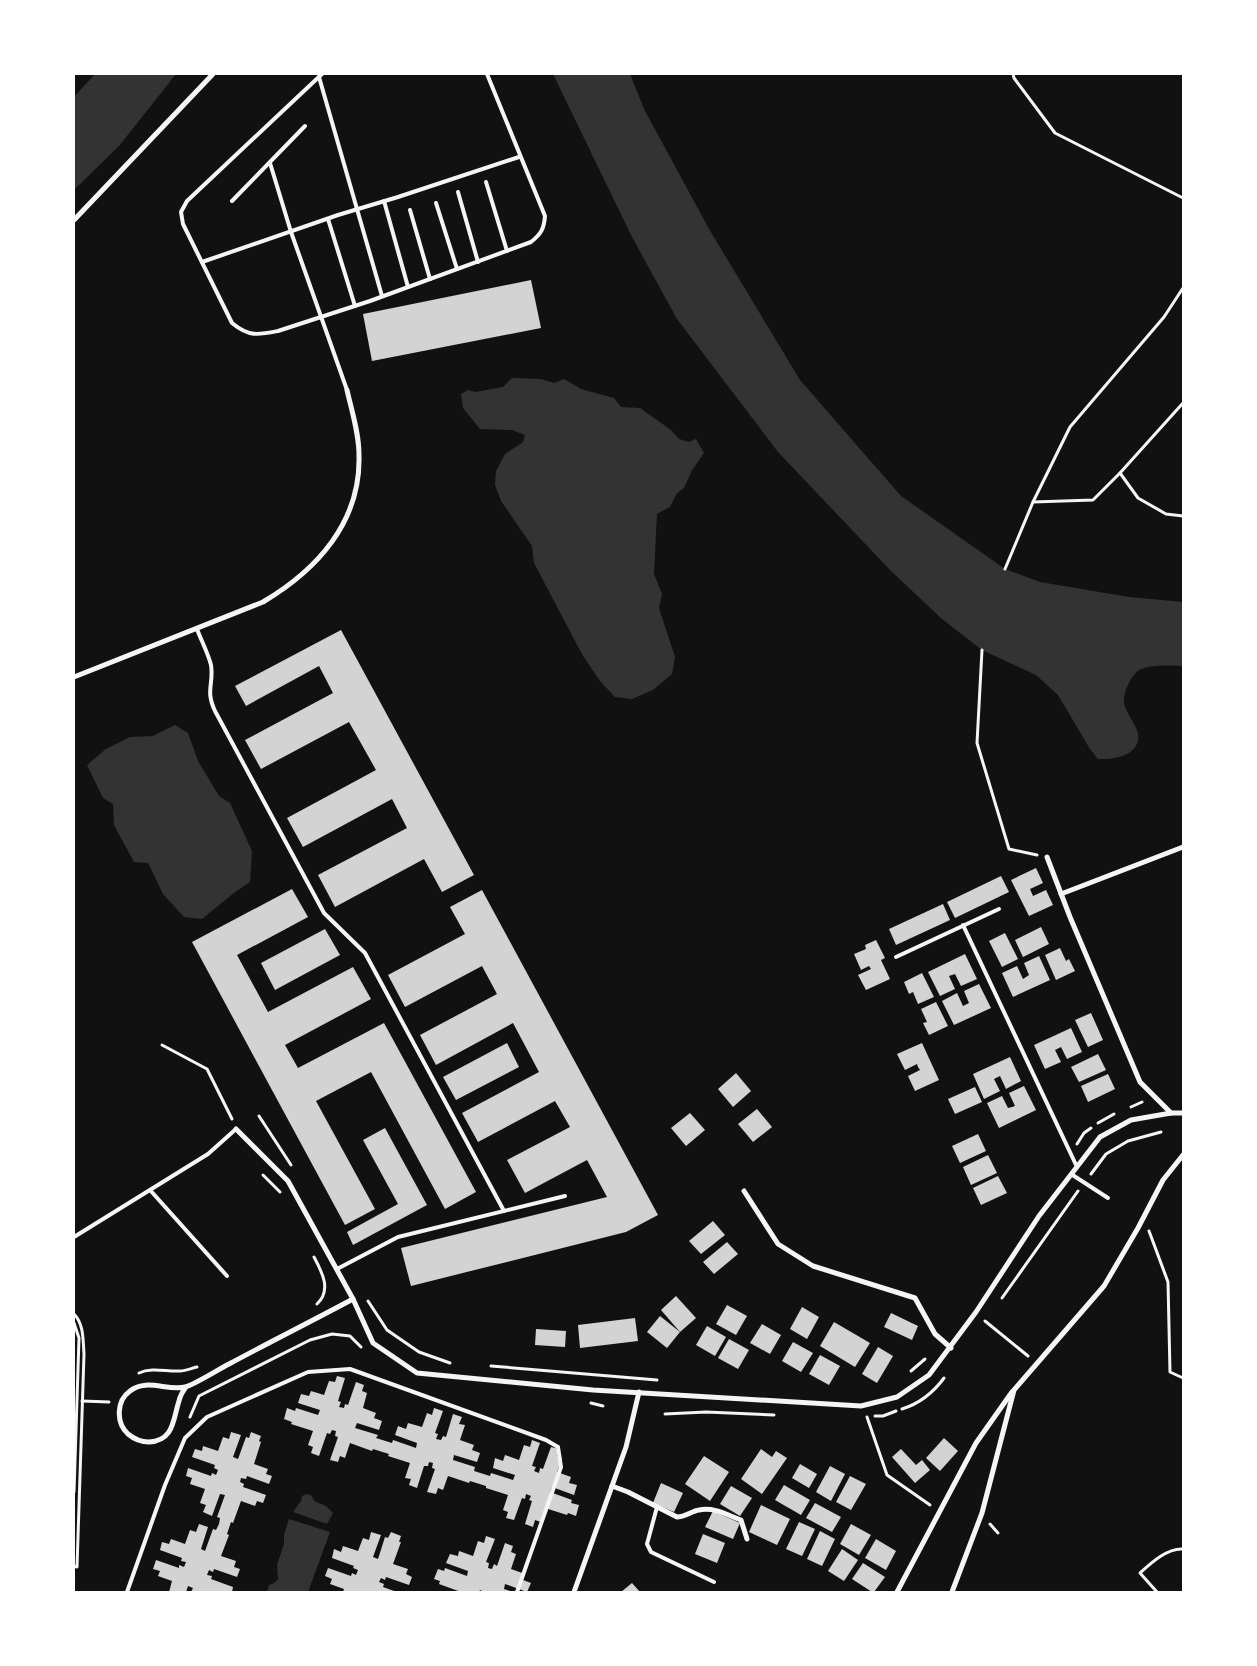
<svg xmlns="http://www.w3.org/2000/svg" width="1257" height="1666" viewBox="0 0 1257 1666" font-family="'Exo 2',sans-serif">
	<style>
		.water { fill: #333 }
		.building { fill: #d3d3d3 }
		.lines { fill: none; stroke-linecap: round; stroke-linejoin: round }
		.path { stroke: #f5f5f5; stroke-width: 3 }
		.service { stroke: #f5f5f5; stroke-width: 4 }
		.minor { stroke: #f5f5f5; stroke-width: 5 }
	</style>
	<rect width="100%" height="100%" fill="#111"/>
	<!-- water -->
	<g class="water">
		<path d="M95 74H176L119 146 74 190V97Z"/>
		<path d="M553 74H630L644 109 709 229 800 380 901 496 1005 569 1040 582 1129 597 1183 602V666C1170 666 1154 664 1141 669 1132 673 1123 692 1124 702 1125 713 1136 723 1138 734 1141 755 1114 760 1098 759L1090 749 1058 695 1036 675 982 650 942 619 891 571 778 452 677 319 632 237Z"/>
		<path d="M512 378 541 379 554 383 564 379 581 389 614 398 621 407 640 408 671 430 679 439 689 442 696 439 704 453 692 470 684 488 677 493 670 507 657 514 654 574 662 594 659 608 675 657 672 674 653 690 632 699 615 697 600 681 583 656 534 563 532 546 501 501 495 485 496 471 505 454 523 442 525 435 512 430 480 429 463 408 461 394 468 390 475 392 503 387Z"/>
		<path d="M175 725 188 733 198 761 219 796 230 803 252 851 250 882 235 892 202 919 184 917 163 894 148 863 134 862 114 825 113 804 103 798 87 765 106 749 130 737 153 736Z"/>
		<path d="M307 1494 312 1496 314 1501 326 1506 333 1513 327 1524 293 1512 301 1501 302 1496Z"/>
		<path d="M289 1519 330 1532 308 1592H267L269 1585 274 1583 278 1579 277 1565 284 1544V1535Z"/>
	</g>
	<!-- building -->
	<g class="building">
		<path d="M531 280 541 328 372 361 363 314Z"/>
		<path d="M341 630 474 875 442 892 424 859 335 907 318 875 407 828 392 799 303 847 287 818 376 770 349 722 261 769 245 740 333 693 319 666 246 706 235 686Z"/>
		<path d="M1036 868 1043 883 1030 889 1033 896 1046 890 1053 905 1029 916 1011 880Z"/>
		<path d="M1001 876 1009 892 955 918 947 902Z"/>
		<path d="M292 889 308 917 237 955 268 1012 353 967 371 999 285 1045 298 1068 384 1023 476 1192 445 1209 371 1072 316 1101 375 1209 345 1225 192 942Z"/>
		<path d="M482 890 658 1215 626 1232 411 1286 401 1248 607 1197 587 1160 525 1193 507 1160 570 1127 555 1101 478 1142 462 1113 539 1072 513 1023 436 1065 420 1035 497 994 482 966 405 1007 388 975 465 934 450 907Z"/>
		<path d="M943 904 950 920 896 945 889 929Z"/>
		<path d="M1041 927 1049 944 1023 957 1015 940Z"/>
		<path d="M325 929 340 955 275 990 261 963Z"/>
		<path d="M1005 933 1018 959 1002 967 989 941Z"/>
		<path d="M876 940 885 958 881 960 890 979 866 990 858 975 871 969 869 966 861 970 854 954 866 949 865 945Z"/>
		<path d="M1060 948 1066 961 1069 959 1075 971 1056 980 1045 955Z"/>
		<path d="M965 954 977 979 961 986 955 974 949 976 955 989 940 996 928 972Z"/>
		<path d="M1039 956 1050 980 1013 997 1002 973 1017 966 1023 979 1029 975 1024 963Z"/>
		<path d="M922 973 934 997 918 1004 913 992 909 994 904 982Z"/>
		<path d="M979 984 991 1008 954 1025 942 1001 957 993 963 1006 969 1003 964 991Z"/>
		<path d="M936 1002 948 1026 929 1035 923 1023 927 1022 921 1009Z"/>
		<path d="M1091 1013 1103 1040 1088 1047 1075 1020Z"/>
		<path d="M1071 1028 1082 1052 1067 1059 1061 1047 1055 1050 1061 1062 1045 1069 1034 1045Z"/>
		<path d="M507 1043 519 1067 456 1100 443 1077Z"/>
		<path d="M922 1043 939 1080 915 1091 908 1076 920 1070 918 1067 917 1064 905 1070 897 1054Z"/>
		<path d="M1098 1054 1106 1070 1079 1082 1071 1067Z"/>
		<path d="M1010 1057 1021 1081 1006 1089 1000 1076 994 1079 1000 1091 984 1099 973 1074Z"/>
		<path d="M736 1073 751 1091 733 1107 718 1089Z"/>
		<path d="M1108 1074 1115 1089 1088 1102 1081 1086Z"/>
		<path d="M1024 1086 1036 1110 999 1128 987 1103 1002 1096 1008 1108 1012 1107 1015 1106 1009 1093Z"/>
		<path d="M975 1087 982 1102 955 1114 948 1099Z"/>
		<path d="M757 1109 772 1127 753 1142 738 1124Z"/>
		<path d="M690 1113 705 1130 686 1146 671 1128Z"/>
		<path d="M385 1128 427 1205 353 1245 347 1232 398 1204 363 1140Z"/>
		<path d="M978 1134 986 1151 960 1163 952 1146Z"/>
		<path d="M988 1155 997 1173 971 1185 963 1167Z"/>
		<path d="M998 1176 1007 1193 981 1205 973 1188Z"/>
		<path d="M713 1221 725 1235 701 1254 689 1241Z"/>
		<path d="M727 1242 738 1254 714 1274 703 1262Z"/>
		<path d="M676 1296 696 1318 680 1332 661 1310Z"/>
		<path d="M727 1305 747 1316 736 1335 716 1324Z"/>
		<path d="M802 1307 819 1317 807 1339 790 1329Z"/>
		<path d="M891 1313 918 1326 912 1340 884 1327Z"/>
		<path d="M660 1316 680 1332 667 1348 647 1332Z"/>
		<path d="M635 1318 638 1341 580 1348 578 1325Z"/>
		<path d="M834 1322 870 1343 855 1367 820 1346Z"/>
		<path d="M762 1324 781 1335 770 1354 750 1343Z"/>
		<path d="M707 1326 726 1337 715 1356 696 1345Z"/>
		<path d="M536 1329 566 1331 565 1347 535 1345Z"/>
		<path d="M729 1339 749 1350 738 1369 718 1358Z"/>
		<path d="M793 1342 813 1353 801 1372 782 1361Z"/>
		<path d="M878 1347 893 1356 877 1383 862 1374Z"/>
		<path d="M820 1355 840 1366 829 1385 809 1374Z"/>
		<path d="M337 1376 345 1378 338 1401 341 1402 339 1407 344 1408 345 1404 348 1405 356 1382 364 1385 362 1391 367 1393 363 1408 376 1413 374 1418 382 1421 379 1430 357 1423 355 1428 378 1435 376 1438 392 1443 393 1440 416 1448 417 1443 395 1435 398 1426 406 1429 408 1423 422 1427 427 1413 432 1415 434 1408 443 1411 435 1433 438 1434 436 1439 441 1440 443 1436 446 1437 453 1414 462 1417 459 1424 465 1425 460 1440 474 1445 472 1450 480 1453 477 1462 454 1455 453 1460 475 1467 474 1471 490 1476 491 1473 513 1480 515 1475 493 1468 495 1458 503 1461 505 1455 519 1460 524 1445 530 1447 532 1440 540 1443 532 1466 536 1467 534 1471 539 1473 540 1468 543 1469 551 1447 559 1449 557 1456 562 1458 557 1472 571 1477 569 1483 577 1485 574 1495 552 1487 550 1492 572 1500 571 1503 579 1505 576 1516 568 1513 567 1515 545 1508 541 1522 535 1520 533 1527 525 1524 532 1501 529 1500 531 1496 526 1494 525 1499 522 1498 514 1520 506 1518 508 1512 503 1510 508 1495 486 1488V1486L470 1481 469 1483 448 1476 443 1490 438 1488 436 1494 427 1492 435 1469 432 1468 433 1463 429 1462 428 1466H424L417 1488 409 1485 411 1479 405 1478 410 1463 388 1456 389 1454 373 1449 372 1451 350 1443 345 1458 340 1456 338 1462 330 1460 338 1437 335 1436 336 1431 332 1430 330 1434 327 1433 319 1456 311 1453 313 1447 308 1445 313 1431 291 1424 292 1422 284 1419 287 1408 295 1411 296 1408 318 1415 320 1410 298 1403 301 1394 309 1396 311 1391 324 1395 329 1381 335 1382Z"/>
		<path d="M231 1432 241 1435 233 1457 238 1459 246 1437 249 1438 251 1432 261 1436 259 1441 261 1442 254 1464 268 1469 266 1474 272 1476 269 1484 247 1476 246 1479 241 1478 240 1482 244 1484 243 1487 266 1495 263 1503 257 1501 255 1506 241 1501 233 1523 231 1522 227 1534 229 1535 221 1556 236 1561 234 1567 240 1569 237 1577 214 1569 213 1572 209 1570 207 1575 212 1576 211 1579 233 1587 232 1592H191L193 1588 188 1586 186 1592H169L172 1581 158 1576 160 1571 153 1569 156 1560 179 1568V1565L184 1567 186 1562 181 1561 182 1558 160 1550 162 1542 169 1544 171 1539 185 1544 190 1530 196 1532 199 1524 208 1527 201 1549 205 1551 213 1529 216 1530 219 1524 220 1518 217 1517 225 1495 220 1494 212 1516 203 1512 206 1505 200 1503 205 1489 190 1484 192 1478 186 1476 188 1468 211 1476 212 1473 216 1475 218 1470 214 1468 215 1465 192 1457 195 1449 202 1451 203 1446 218 1451 223 1437 229 1439Z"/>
		<path d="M944 1438 958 1451 940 1471 926 1458Z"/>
		<path d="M761 1449 772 1457 776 1451 787 1458 762 1494 741 1479Z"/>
		<path d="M901 1449 916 1465 922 1460 930 1470 915 1483 892 1457Z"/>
		<path d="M704 1456 729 1472 710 1501 685 1484Z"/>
		<path d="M800 1464 817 1474 809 1488 792 1478Z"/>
		<path d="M830 1466 845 1474 831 1501 816 1492Z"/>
		<path d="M850 1476 866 1484 851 1510 836 1502Z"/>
		<path d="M661 1483 683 1493 674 1512 653 1503Z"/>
		<path d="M784 1485 810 1500 801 1515 775 1500Z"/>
		<path d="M731 1486 752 1498 740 1516 720 1504Z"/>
		<path d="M815 1503 841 1517 832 1532 806 1518Z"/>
		<path d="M761 1505 790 1519 777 1545 749 1532Z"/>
		<path d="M713 1511 740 1523 733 1539 705 1527Z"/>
		<path d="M799 1522 815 1529 802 1556 786 1549Z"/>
		<path d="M851 1524 871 1535 859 1555 840 1544Z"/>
		<path d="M820 1531 835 1539 822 1566 807 1559Z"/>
		<path d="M371 1532 381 1535 373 1557 378 1559 385 1537 388 1538 391 1532 401 1536 399 1542H401L393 1564 408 1569 406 1574 412 1577 409 1585 386 1577 385 1580 381 1578 379 1582 384 1584 383 1587 397 1592H343L344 1589 330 1584 332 1579 325 1576 328 1568 351 1576 352 1573 356 1575 358 1570 353 1568 354 1566 332 1558 334 1549 341 1552 343 1546 358 1551 363 1538 369 1540Z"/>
		<path d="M703 1534 725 1543 717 1563 695 1554Z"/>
		<path d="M486 1536 495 1539 486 1562 489 1563 488 1568 492 1569 494 1564 497 1566 505 1543 513 1546 511 1552 516 1554 511 1569 525 1574 523 1580 531 1583 527 1592 505 1584 504 1589 513 1592H484L480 1590 479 1592H461L439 1584 440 1581 434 1579 438 1569 444 1571 445 1568 467 1576 468 1571 446 1563 450 1554 458 1556 459 1551 473 1556 478 1541 484 1543Z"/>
		<path d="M876 1539 896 1551 886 1570 865 1558Z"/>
		<path d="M842 1549 858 1560 844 1581 828 1571Z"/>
		<path d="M863 1563 885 1577 874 1592H872L852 1579Z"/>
		<path d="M632 1583 640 1592H621Z"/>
	</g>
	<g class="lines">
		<!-- path -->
		<g class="path">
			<path d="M1013 74 1014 78 1055 133 1183 198"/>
			<path d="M1120 473 1138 498 1166 514 1183 516"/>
			<path d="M1033 502 1093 500 1120 473 1183 403"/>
			<path d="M1005 569 1033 502 1070 427 1164 317 1183 288"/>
			<path d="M982 650 977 743 1009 849 1037 855"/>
			<path d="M162 1045 207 1069 232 1119"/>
			<path d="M1131 1107 1142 1102"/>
			<path d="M259 1116 291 1165"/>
			<path d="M1098 1123 1114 1114"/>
			<path d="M1077 1144 1084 1133 1091 1128"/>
			<path d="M1091 1174 1106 1154 1128 1141 1161 1132"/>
			<path d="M263 1175 280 1192"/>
			<path d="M1149 1231 1168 1282 1170 1372 1183 1378"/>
			<path d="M314 1257C322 1272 332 1290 317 1304"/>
			<path d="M1002 1298 1078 1191"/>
			<path d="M368 1301 387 1330 419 1352 450 1363"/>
			<path d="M74 1314C84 1324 83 1341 84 1354L77 1567 74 1566"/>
			<path d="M985 1321 1028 1356"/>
			<path d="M74 1323 79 1338 74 1492"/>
			<path d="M491 1366 657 1380"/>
			<path d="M911 1371 925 1359"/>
			<path d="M139 1373C152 1367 167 1372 180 1371 186 1371 192 1368 197 1367"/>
			<path d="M82 1401 109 1402"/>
			<path d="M591 1403 603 1406"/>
			<path d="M902 1409C918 1404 933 1393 944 1378"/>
			<path d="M665 1414 706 1412 774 1415"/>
			<path d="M875 1416H883L896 1411"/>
			<path d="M190 1417 199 1396 310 1340 332 1334 350 1336 361 1347"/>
			<path d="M867 1417 887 1475 930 1505"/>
			<path d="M990 1524 998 1533"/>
			<path d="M1157 1592 1140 1573C1151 1563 1167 1548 1183 1549"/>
		</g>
		<!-- service -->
		<g class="service">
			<path d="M322 74 187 201 181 212 183 224 232 323C249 337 258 335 278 331L370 301 531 242C541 234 544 229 545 216L487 74"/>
			<path d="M319 77 382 296"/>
			<path d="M270 163 291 232 347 390"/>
			<path d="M486 182 507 251"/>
			<path d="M458 192 478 262"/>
			<path d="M232 201 305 126"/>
			<path d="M384 201 408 287"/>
			<path d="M436 203 457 269"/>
			<path d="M410 210 430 279"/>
			<path d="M328 219 355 306"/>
			<path d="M202 262 338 215 398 197 519 157"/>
			<path d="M197 629C201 640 208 653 211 665 214 684 205 690 215 711L324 913 365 953 504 1211"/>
			<path d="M963 925 1077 1167"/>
			<path d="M896 957 999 909"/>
			<path d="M1071 1174 1108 1198"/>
			<path d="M150 1190 227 1276"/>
			<path d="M74 1237 208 1154 236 1129"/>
			<path d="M337 1269 398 1237 565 1196"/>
			<path d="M657 1507 647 1544 651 1552 714 1582"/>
			<path d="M127 1592 165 1485 185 1438 207 1417 308 1372 350 1369 546 1440 558 1447 561 1467 517 1592"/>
		</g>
		<!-- minor -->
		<g class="minor">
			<path d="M74 220 213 74"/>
			<path d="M74 677 263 602C317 570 361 522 359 455 359 433 352 412 347 390"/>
			<path d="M1047 857 1070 917 1140 1082 1171 1113"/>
			<path d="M1061 894 1183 847"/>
			<path d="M236 1129 288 1181 353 1299 373 1343 417 1373 593 1390 861 1406 897 1397 929 1375 976 1312 1039 1216 1100 1137 1131 1120 1171 1113H1183"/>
			<path d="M744 1191 778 1244 813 1266 915 1298 935 1334 951 1348"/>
			<path d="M186 1387C183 1391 180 1396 179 1401 173 1419 174 1441 149 1442 141 1442 134 1439 128 1434 116 1423 116 1401 130 1391 146 1378 167 1391 185 1387 194 1385 219 1369 229 1364 270 1342 312 1321 353 1299"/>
			<path d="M612 1486 628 1492 677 1517C685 1517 692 1511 699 1510 715 1507 727 1515 741 1520L747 1539"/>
			<path d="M574 1592 626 1447 639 1392"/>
			<path d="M897 1592 976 1443 1012 1392"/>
			<path d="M952 1592 982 1513 1014 1390 1104 1286 1138 1228 1163 1180 1183 1155"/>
		</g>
	</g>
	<!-- border -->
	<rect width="1257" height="1666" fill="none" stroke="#ffffff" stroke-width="150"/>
</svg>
